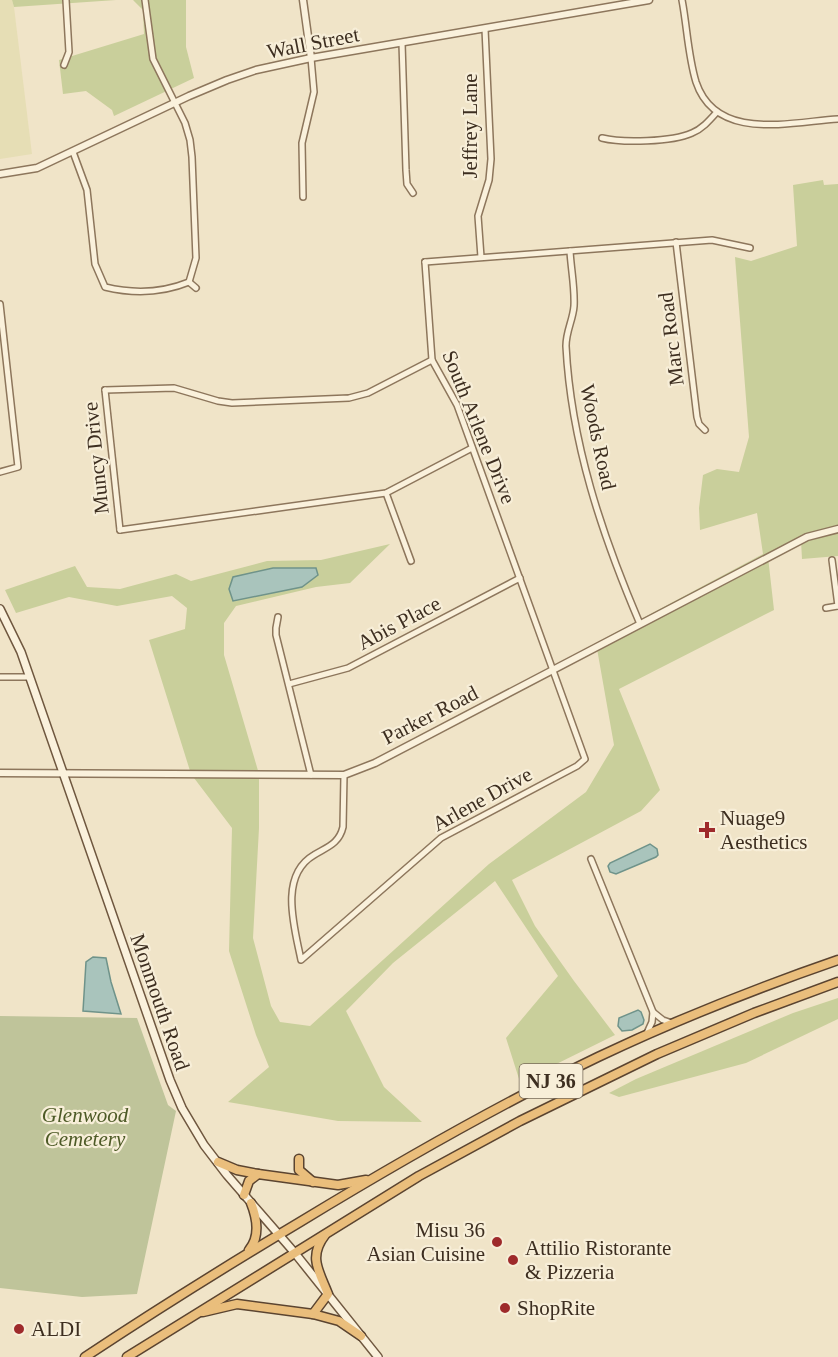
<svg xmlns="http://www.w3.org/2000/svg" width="838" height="1357" viewBox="0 0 838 1357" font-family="Georgia,serif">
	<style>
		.farmland { fill: #e6deb5 }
		.green { fill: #c9cf9b }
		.cemetery { fill: #bfc49a }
		.water { fill: #a9c4bc; stroke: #6f938a; stroke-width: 1.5 }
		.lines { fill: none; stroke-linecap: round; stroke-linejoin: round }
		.minor-casing { stroke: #8d765c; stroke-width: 8 }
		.tertiary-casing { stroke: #8d765c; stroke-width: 9 }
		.secondary-casing { stroke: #6f573f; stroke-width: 10 }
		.trunk-casing { stroke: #5b4430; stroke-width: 11 }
		.minor { stroke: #faf1dc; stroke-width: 5 }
		.tertiary { stroke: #faf1dc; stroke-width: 6 }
		.secondary { stroke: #faf1dc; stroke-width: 7 }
		.trunk { stroke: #eabe7c; stroke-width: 8 }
		.poi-dot { fill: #9e2a2b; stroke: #f7eed8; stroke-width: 2 }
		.labels { text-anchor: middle; stroke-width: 4.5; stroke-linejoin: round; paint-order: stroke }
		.shield { fill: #f7eed8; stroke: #756857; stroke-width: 1.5 }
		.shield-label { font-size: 20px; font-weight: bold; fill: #3d2e20 }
		.street-label { font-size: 21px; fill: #3d2e20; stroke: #f7eed8 }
		.poi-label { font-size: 21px; fill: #3d2e20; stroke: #f7eed8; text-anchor: start }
		.park-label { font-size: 21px; font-style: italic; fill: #4d5a26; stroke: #f7eed8 }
	</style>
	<rect width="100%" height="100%" fill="#f0e4c8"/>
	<!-- farmland -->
	<path class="farmland" d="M0 0H12L14 7 32 154 0 159Z"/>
	<!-- green -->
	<g class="green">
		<path d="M12 0H116L14 7Z"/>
		<path d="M133 0H186V47L194 78 114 116 112 110 86 91 63 94 59 60 144 34 143 10Z"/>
		<path d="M823 180 824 185 838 184V556L802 559 801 541 768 557 774 610 619 689 660 790 641 811 512 880 535 926 574 981 615 1035 520 1082 506 1038 558 976 495 881 393 963 346 1011 384 1087 422 1122 338 1121 228 1102 269 1067 256 1035 229 951 232 828 191 774 149 640 185 629 187 608 172 596 117 606 69 597 16 613 5 590 75 566 87 587 120 589 176 574 191 581 267 561 321 560 390 544 350 583 316 587 236 606 224 623V655L259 774V828L253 938 271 1006 280 1022 310 1026 489 864 586 792 614 745 596 643 763 554 757 513 700 530 699 508 703 475 717 469 739 472 749 437 735 257 751 261 797 246 793 185Z"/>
		<path d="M838 998V1019L746 1063 619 1097 609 1093 636 1079 793 1013Z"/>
	</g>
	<!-- cemetery -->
	<path class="cemetery" d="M0 1016 137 1018 168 1105 176 1111 137 1294 82 1297 0 1288Z"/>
	<!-- water -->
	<g class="water">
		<path d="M273 568H316L318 575 302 587 233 601 229 589 233 577Z"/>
		<path d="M650 844 657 849 658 855 656 857 616 874 610 872 608 866 610 863Z"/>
		<path d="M93 957 106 958 111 982 121 1014 83 1011 86 962Z"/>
		<path d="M638 1010 641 1012 644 1020 643 1024 632 1030 622 1031 618 1026 619 1018Z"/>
	</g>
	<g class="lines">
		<!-- minor casing -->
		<g class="minor-casing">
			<g id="minor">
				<path d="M682 0C687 26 688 56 696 82 716 142 790 122 838 119"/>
				<path d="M402 43 406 170 407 184 413 193"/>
				<path d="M64 65 69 52 66 0"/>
				<path d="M602 138C622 143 672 142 692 133 702 129 709 121 717 112"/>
				<path d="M73 152 87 190 95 264 105 287C134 294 162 293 189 282L196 258 192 157 190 140 185 123 153 59 145 0"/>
				<path d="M303 197 302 143 314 92 311 58"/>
				<path d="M676 242 697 417 699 424 705 430"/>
				<path d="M570 251C571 269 575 288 574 306 573 320 566 331 566 346 571 443 602 535 640 624"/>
				<path d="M481 257 478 216 489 180 491 159 485 29"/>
				<path d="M425 262 712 240 750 248"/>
				<path d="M189 282 196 288"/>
				<path d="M0 304 18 467 0 472"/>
				<path d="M105 390 174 388 218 401 232 403 349 398 368 393 432 360"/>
				<path d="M105 390 120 530"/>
				<path d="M386 493 411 561"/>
				<path d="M120 530 386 493 472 448"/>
				<path d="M832 560 838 606"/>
				<path d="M826 608 838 606"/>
				<path d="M278 617 276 628V635L311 775"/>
				<path d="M0 677H30"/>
				<path d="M289 684 348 668 520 578"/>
				<path d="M344 775 343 827C339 844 327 847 314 855 278 876 295 929 301 960L441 838 577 766 585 759 457 405 432 360 425 262"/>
				<path d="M591 859 653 1012 652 1022 647 1033"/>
				<path d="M653 1012 663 1020 672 1023"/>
			</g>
		</g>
		<!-- tertiary casing -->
		<g class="tertiary-casing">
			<g id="tertiary">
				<path d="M303 0 311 58"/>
				<path d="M0 174 37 168 189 96 227 80 256 70 311 58 649 0"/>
				<path d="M0 773 344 775 375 763 421 739 807 537 838 529"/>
			</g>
		</g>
		<!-- secondary casing -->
		<g class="secondary-casing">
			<path id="secondary" d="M0 609 21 652 170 1080 182 1108 204 1145 227 1175 294 1252 378 1357"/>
		</g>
		<!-- trunk casing -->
		<g class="trunk-casing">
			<g id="trunk">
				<path d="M299 1159V1170L313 1182"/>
				<path d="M218 1162 237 1170 258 1174"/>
				<path d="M244 1195 249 1181 258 1174 338 1185 366 1180"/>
				<path d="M249 1250C260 1237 257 1218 251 1203"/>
				<path d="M203 1312 237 1304 313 1314 339 1321 361 1336"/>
				<path d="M313 1314 328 1294C319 1271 308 1257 325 1235"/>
				<path d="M85 1357C156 1310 228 1265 300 1222 397 1163 496 1106 598 1057 676 1020 757 988 838 960"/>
				<path d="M127 1357 419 1176 520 1121 657 1054 754 1013 838 982"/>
			</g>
		</g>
		<!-- minor -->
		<use href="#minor" class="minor"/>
		<!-- tertiary -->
		<use href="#tertiary" class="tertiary"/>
		<!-- secondary -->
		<use href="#secondary" class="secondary"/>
		<!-- trunk -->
		<use href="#trunk" class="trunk"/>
	</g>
	<!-- markers -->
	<g class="poi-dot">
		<path d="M704 821h6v6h6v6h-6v6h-6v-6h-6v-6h6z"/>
		<circle cx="497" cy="1242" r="6"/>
		<circle cx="513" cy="1260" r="6"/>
		<circle cx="505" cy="1308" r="6"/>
		<circle cx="19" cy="1329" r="6"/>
	</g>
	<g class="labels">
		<!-- shield labels -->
		<rect class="shield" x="519.5" y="1064" width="63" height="34" rx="4.5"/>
		<g class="shield-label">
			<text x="551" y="1088">NJ 36</text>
		</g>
		<!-- street labels -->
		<g class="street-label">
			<text transform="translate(313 43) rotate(-11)" y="7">Wall Street</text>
			<text transform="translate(470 126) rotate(-90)" y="7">Jeffrey Lane</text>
			<text transform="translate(671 339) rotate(-97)" y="7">Marc Road</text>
			<text transform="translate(479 427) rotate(68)" y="7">South Arlene Drive</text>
			<text transform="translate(598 437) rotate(78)" y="7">Woods Road</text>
			<text transform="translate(96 458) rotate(-96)" y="7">Muncy Drive</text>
			<text transform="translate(399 623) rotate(-28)" y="7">Abis Place</text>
			<text transform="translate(430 715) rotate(-27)" y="7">Parker Road</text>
			<text transform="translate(482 799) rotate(-29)" y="7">Arlene Drive</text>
			<text transform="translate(160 1002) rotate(71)" y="7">Monmouth Road</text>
		</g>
		<!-- poi labels -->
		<g class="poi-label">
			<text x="720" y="825">Nuage9<tspan x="720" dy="24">Aesthetics</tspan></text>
			<text x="485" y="1237" text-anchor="end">Misu 36<tspan x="485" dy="24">Asian Cuisine</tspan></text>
			<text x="525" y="1255">Attilio Ristorante<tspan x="525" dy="24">&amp; Pizzeria</tspan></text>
			<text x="517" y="1315">ShopRite</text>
			<text x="31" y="1336">ALDI</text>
		</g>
		<!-- park labels -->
		<g class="park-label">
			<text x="85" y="1122">Glenwood<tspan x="85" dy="24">Cemetery</tspan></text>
		</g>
	</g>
</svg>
